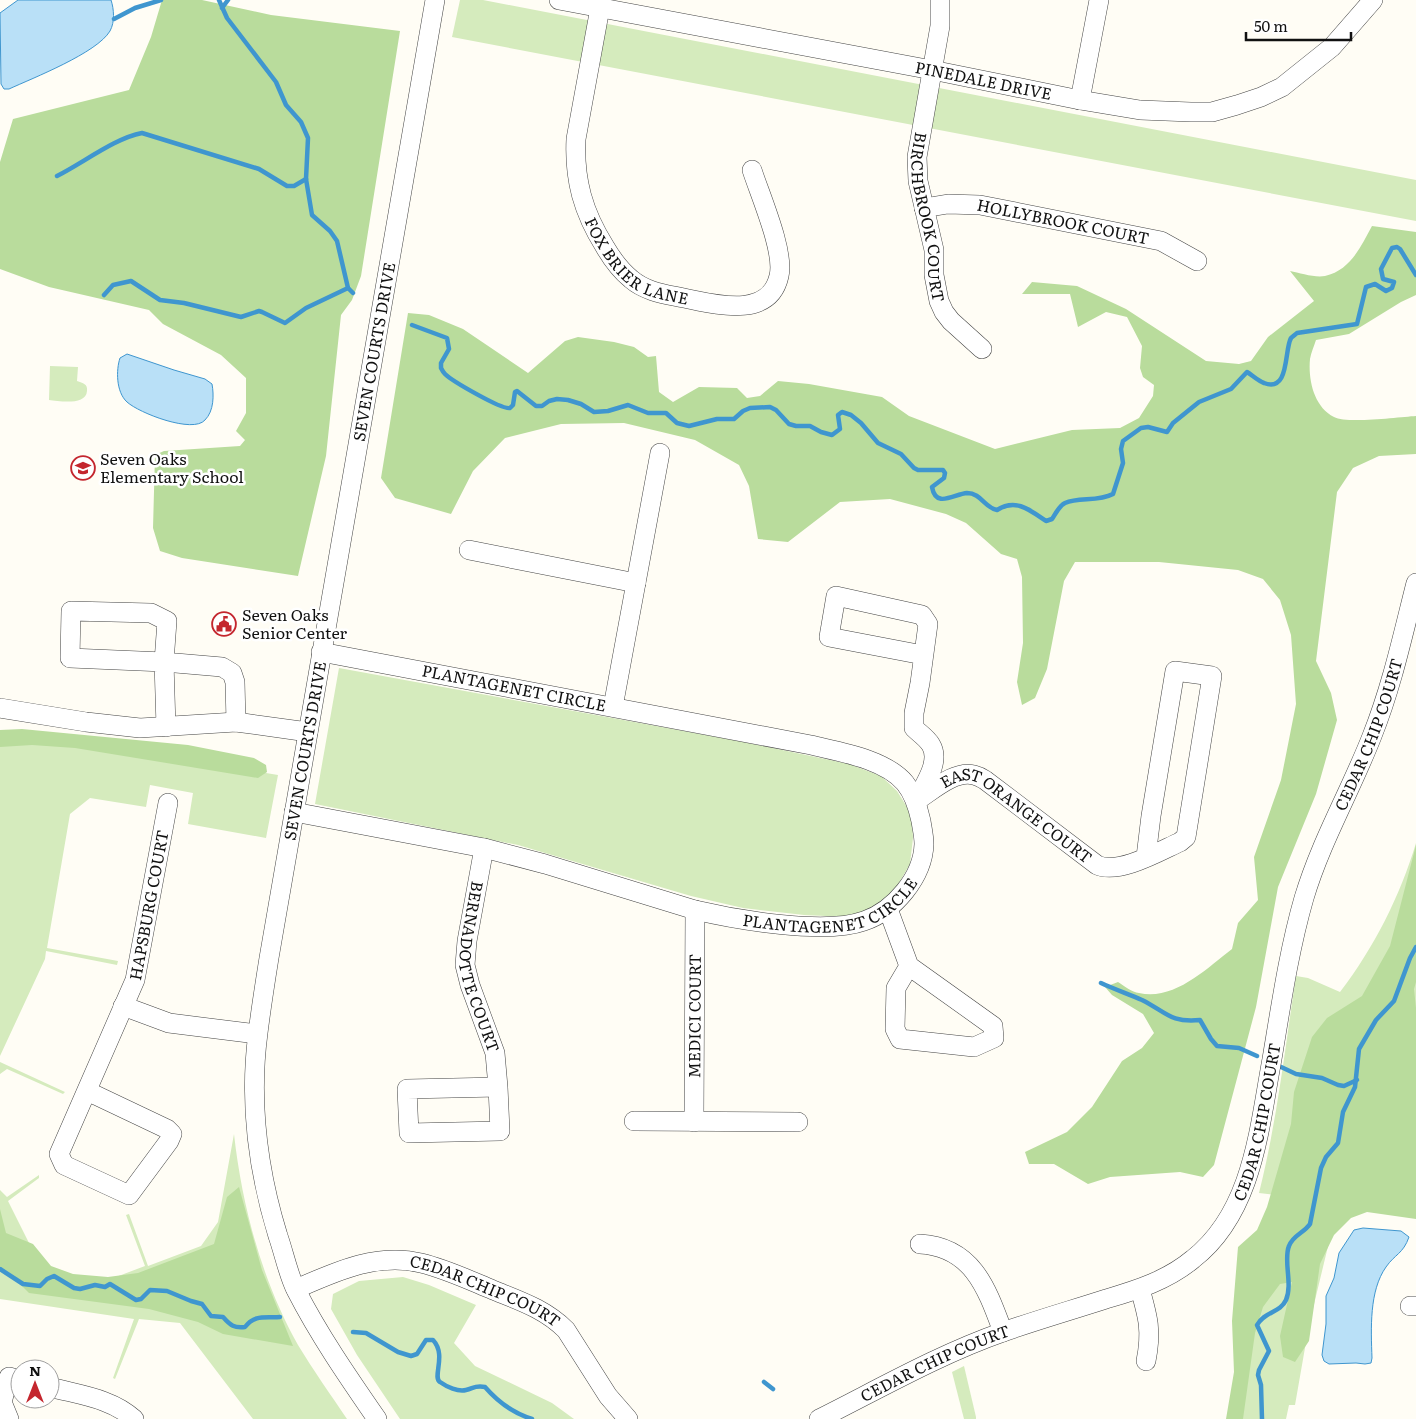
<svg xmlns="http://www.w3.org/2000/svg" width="1416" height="1419" viewBox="0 0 1416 1419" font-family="Literata,serif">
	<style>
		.green { fill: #d5ebbd }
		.forest { fill: #b9dc9c }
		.water { fill: #b9e0f7; stroke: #3f96cf }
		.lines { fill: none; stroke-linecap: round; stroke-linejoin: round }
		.stream { stroke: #3f96cf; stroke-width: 4.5 }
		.minor-casing { stroke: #444; stroke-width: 20 }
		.minor { stroke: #fff; stroke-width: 19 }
		.labels { text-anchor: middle; stroke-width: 5; stroke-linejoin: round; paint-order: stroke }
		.street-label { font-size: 16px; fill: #111; stroke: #fff }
		.poi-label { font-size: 16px; fill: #111; stroke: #fff; text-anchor: start }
	</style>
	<rect width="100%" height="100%" fill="#fffdf5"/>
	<!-- green -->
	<g class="green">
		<path d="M460 0H483L1416 180V221L452 37Z"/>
		<path d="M50 366 78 367 77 381C83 383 88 384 87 391 86 406 59 401 49 400Z"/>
		<path d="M339 668 744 742 849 764 881 776 897 791 912 815 913 838 910 864 896 888 875 908 847 917 804 915 743 908 691 896 518 845 315 804Z"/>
		<path d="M0 730 278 775 266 838 188 824 193 793 150 785 146 807 90 798 70 814 47 948 118 961 117 965 46 951 45 959 0 1056Z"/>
		<path d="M1416 843V1217L1338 1205 1309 1325 1295 1405H1289L1286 1419H1229L1276 1195 1259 1193C1277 1122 1285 1048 1296 976L1308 978 1340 992C1374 948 1400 896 1416 843Z"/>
		<path d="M0 1062 65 1092 63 1094 7 1069 0 1074Z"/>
		<path d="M234 1134C242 1206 262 1281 298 1345 313 1370 331 1395 347 1419H253L180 1323 139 1319 115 1379 113 1378 134 1319 0 1299V1190L7 1197 39 1175V1178L8 1201 42 1269 100 1283 145 1266 126 1215 129 1214 148 1266 201 1246 218 1222Z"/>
		<path d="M403 1277 429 1285 476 1305 454 1343 475 1366 552 1403 574 1419H400L357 1355 331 1309 333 1294 359 1281Z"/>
		<path d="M964 1366 976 1417V1419H964L952 1372Z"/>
	</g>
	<!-- forest -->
	<g class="forest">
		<path d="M162 0H202L271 15 400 31 361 276 352 300 341 315 326 456 298 576 182 558 160 551 153 528 155 455 164 451 240 446 245 440 236 431 246 413V378L221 355 163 324 149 310 49 287 0 269V162L13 119 129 90 151 37Z"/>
		<path d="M1372 226 1416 232V295L1401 302 1349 334 1316 340C1314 346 1311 353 1310 359 1308 380 1314 407 1334 417 1347 424 1399 417 1416 416V454L1379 456 1353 468 1337 492 1316 661 1331 693 1337 720 1316 794 1278 887 1256 1007 1214 1165 1203 1177 1180 1172 1110 1177 1088 1184 1054 1164H1029L1025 1152 1067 1132 1092 1107 1122 1061 1142 1048 1154 1033 1143 1014 1112 995 1105 987 1118 982C1124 986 1132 992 1139 993 1174 1001 1206 969 1232 949L1238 923 1258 900 1254 857 1281 780 1296 704 1291 635 1280 600 1263 579 1238 570 1159 562H1075L1064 581 1047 669 1035 698 1022 705 1017 682 1023 643 1022 577 1017 559 1001 554 966 523 946 514 890 499 840 502 788 542 758 539 749 486 739 465 695 440 624 423 561 424 505 438 473 471 451 514 395 498 381 478 408 313 429 315 463 329 528 373 565 341 578 337 614 342 634 347 648 357 656 356 659 392 673 402 699 387 737 388 747 398 760 396 778 381 809 384 882 397 909 416 995 449 1072 430 1120 428 1139 418 1153 396 1154 385 1143 377 1140 368 1142 346 1127 317 1106 312 1078 327 1070 294H1022L1032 282 1077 286 1126 309 1206 361 1239 364 1251 361 1268 337 1314 301 1290 271C1300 273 1315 278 1325 276 1351 270 1361 246 1372 226Z"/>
		<path d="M22 729 188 745 254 758 266 765 267 772 258 778 75 748 32 745 0 747V730Z"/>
		<path d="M1416 845V982L1414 989 1416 1008V1219L1367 1212 1351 1218 1334 1235 1320 1264 1309 1341 1295 1362 1283 1357 1280 1336 1292 1282 1280 1284 1263 1307 1255 1333 1243 1419H1226L1234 1372 1232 1321 1238 1247 1257 1230 1267 1207 1291 1124 1294 1092 1312 1037 1327 1018 1362 996 1390 946Z"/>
		<path d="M239 1187 262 1270 293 1346 223 1334 198 1322 149 1309 29 1293 11 1275 0 1270V1209L6 1233 33 1244 51 1266 73 1274 108 1277 138 1273 214 1244 227 1197Z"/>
	</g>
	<!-- water -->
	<g class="water">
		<path d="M18 0H111C114 9 115 22 110 31 97 53 33 78 9 89H4L1 84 0 13Z"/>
		<path d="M127 354 174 370 205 379 212 384C214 395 214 411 205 420 193 434 139 413 127 402 116 392 116 370 120 358Z"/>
		<path d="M1363 1228 1401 1231 1409 1237C1403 1254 1395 1254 1386 1267 1369 1291 1371 1329 1372 1358L1371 1363 1365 1364 1356 1363 1329 1364 1324 1361 1322 1355 1326 1324V1296L1334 1278 1339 1253 1354 1230Z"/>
	</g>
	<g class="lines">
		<!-- stream -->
		<g class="stream">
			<path d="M219 0 227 18 276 82 286 105 301 122 308 138 306 179 312 215 330 231 337 241 348 288 353 293"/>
			<path d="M222 8 228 0"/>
			<path d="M114 19 135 8 161 0"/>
			<path d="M57 176C83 163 115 138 142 133L259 169 287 186H294L306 179"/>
			<path d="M104 295 113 285 131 281 160 300 184 303 241 317 259 311 262 312 285 323 306 308 348 288"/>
			<path d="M412 325 447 338 449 349 441 363V368C442 370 443 372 445 374 452 381 502 410 510 408L513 405 515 392 517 391 536 406H542L549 401 557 399 568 400 581 404 594 412 608 411 628 405 648 413H666L677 423 689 426 717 419H734L743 411 750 408 770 407 776 410 789 424 796 426H810L821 432 832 435 840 429 838 415 842 412 851 415 861 423 878 443 901 454 914 468 918 470H943L945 473 944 478 932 487C936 509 954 494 967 493 981 493 985 508 997 510 1016 498 1030 510 1046 521L1052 519C1056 513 1059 506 1065 503 1079 497 1098 502 1113 494L1123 463 1121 449 1123 441 1141 428 1148 427 1167 432 1173 423 1199 402 1231 389 1247 372C1252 375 1258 381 1264 383 1290 393 1284 350 1291 338 1292 337 1296 334 1297 333L1357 324 1366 287 1375 284 1386 291 1392 288 1394 282 1383 279 1381 269 1392 248 1397 247 1400 249 1416 275"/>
			<path d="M1101 983C1114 989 1128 994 1142 1000 1166 1012 1170 1023 1200 1020L1211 1039 1217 1046 1239 1048 1257 1056"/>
			<path d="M1279 1066 1296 1074 1322 1078 1338 1085 1344 1086 1357 1080"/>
			<path d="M0 1269 23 1284 40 1286 47 1279 54 1276 74 1288 80 1289 95 1285 105 1287 110 1284 136 1300 141 1299 150 1290 167 1291 191 1301 202 1304 211 1316 223 1317C231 1326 234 1328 245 1327 255 1314 265 1318 280 1317"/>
			<path d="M353 1332 366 1333 398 1352 411 1356 417 1354 426 1340H433C447 1355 432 1377 440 1382 447 1387 458 1392 466 1390 474 1388 475 1385 485 1387 498 1402 513 1413 532 1419"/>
			<path d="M764 1382 773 1389"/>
			<path d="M1262 1419 1261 1385 1258 1375 1259 1370 1269 1351 1257 1325C1265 1311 1280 1313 1286 1300 1293 1284 1283 1260 1289 1246 1293 1235 1304 1233 1310 1224L1321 1168 1326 1157 1338 1143 1343 1112 1355 1087 1359 1049 1376 1020 1394 1001 1410 958 1416 947"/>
		</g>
		<!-- minor casing -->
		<g class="minor-casing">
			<g id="minor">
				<path id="s1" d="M559 0 932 70 1080 100 1140 110 1191 112H1212L1237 105 1261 97 1282 87 1332 47 1373 0"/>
				<path id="s2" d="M940 0V26L917 157 918 181 934 250V275L939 301 944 312 951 321 982 349"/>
				<path id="s3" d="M600 8 576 139C574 180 583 212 605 247 612 259 620 270 631 279 646 292 665 294 684 298 714 304 769 320 779 276 785 252 760 195 752 170"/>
				<path d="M1080 100 1099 0"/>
				<path id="s4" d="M924 208 948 204 980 205 1161 241 1197 261"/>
				<path d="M469 550 636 583"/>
				<path d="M613 707 660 453"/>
				<path d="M0 708 86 722 140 728 236 722 308 732"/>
				<path d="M166 727 164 662 167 621 151 613 71 611 70 658 164 662 222 667 232 673 235 682 236 722"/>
				<path id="s5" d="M916 801C932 791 954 770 974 775 978 776 982 778 985 780L1097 865C1119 875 1160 851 1180 842L1186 837 1212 676 1175 671 1151 816 1146 857"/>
				<path d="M916 801C924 785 941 762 931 745 927 738 919 733 914 728V713L920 683 928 624 922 615 836 596 829 637 923 655"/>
				<path id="s6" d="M294 812 484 848 545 864 695 910C737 920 825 935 864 921 894 911 923 877 924 844 924 836 922 828 921 821 918 807 914 794 905 783 885 759 840 752 811 745L321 652"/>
				<path id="s7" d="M484 848 467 941 465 965 470 985 495 1053 498 1087 500 1131 409 1133 407 1089 498 1087"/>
				<path d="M888 909 909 966 993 1026 994 1038 974 1047 900 1039 895 1029 896 988 909 966"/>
				<path d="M123 1006 169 1023 257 1034"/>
				<path id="s8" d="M87 1091 167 1129 172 1134 169 1141 129 1195 64 1165 59 1154 135 980 168 803"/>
				<path d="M634 1121 798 1122"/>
				<path id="s9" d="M694 1122 695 910"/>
				<path d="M920 1244C973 1247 987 1289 1003 1332"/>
				<path id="s10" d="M296 1289C335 1272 377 1252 421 1263 446 1269 469 1280 493 1290 520 1301 545 1309 566 1330L608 1396 628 1419"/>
				<path d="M1140 1289C1148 1317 1152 1331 1146 1361"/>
				<path d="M1410 1306H1416"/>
				<path d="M50 1387C79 1395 111 1398 134 1419"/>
				<path d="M9 1419 2 1402 9 1377 20 1380"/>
				<path id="s11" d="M377 1419C348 1377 319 1335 296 1290 288 1274 284 1253 278 1236 258 1171 249 1101 258 1033 261 1008 265 983 269 958L435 0"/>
				<path id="s12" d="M819 1419C879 1389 940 1354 1003 1332 1037 1320 1072 1310 1106 1299 1137 1290 1168 1280 1193 1259 1253 1212 1259 1129 1272 1059 1281 1005 1289 950 1304 898 1321 841 1351 790 1372 736 1392 686 1403 634 1416 583"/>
			</g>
		</g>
		<!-- minor -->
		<use href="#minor" class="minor"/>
	</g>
	<!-- icons -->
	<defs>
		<g id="school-ring" transform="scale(1.25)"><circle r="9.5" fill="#fff" stroke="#c4262e" stroke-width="1.5"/><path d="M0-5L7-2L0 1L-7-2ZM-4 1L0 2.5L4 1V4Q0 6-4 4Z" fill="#c4262e"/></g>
		<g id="civic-ring" transform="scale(1.25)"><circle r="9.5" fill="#fff" stroke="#c4262e" stroke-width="1.5"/><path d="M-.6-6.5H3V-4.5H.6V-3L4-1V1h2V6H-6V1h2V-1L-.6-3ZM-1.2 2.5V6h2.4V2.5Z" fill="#c4262e"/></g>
	</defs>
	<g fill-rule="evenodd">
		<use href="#school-ring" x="83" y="468"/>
		<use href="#civic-ring" x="224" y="624"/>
	</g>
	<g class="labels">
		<!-- street labels -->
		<g class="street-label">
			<text dy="6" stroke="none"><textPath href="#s1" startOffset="432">PINEDALE DRIVE</textPath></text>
			<text dy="6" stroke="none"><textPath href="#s2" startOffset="220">BIRCHBROOK COURT</textPath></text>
			<text dy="6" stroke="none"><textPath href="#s4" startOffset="141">HOLLYBROOK COURT</textPath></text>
			<text dy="6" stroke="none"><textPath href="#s3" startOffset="282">FOX BRIER LANE</textPath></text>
			<text dy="6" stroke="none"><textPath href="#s11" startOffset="1106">SEVEN COURTS DRIVE</textPath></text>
			<text transform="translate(514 688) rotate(11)" y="6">PLANTAGENET CIRCLE</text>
			<text dy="6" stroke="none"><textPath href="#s12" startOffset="969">CEDAR CHIP COURT</textPath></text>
			<text dy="6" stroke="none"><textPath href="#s11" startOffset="701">SEVEN COURTS DRIVE</textPath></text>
			<text dy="6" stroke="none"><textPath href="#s5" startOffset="120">EAST ORANGE COURT</textPath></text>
			<text dy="6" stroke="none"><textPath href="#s6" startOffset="556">PLANTAGENET CIRCLE</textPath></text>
			<text dy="6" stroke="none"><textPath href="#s8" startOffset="520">HAPSBURG COURT</textPath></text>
			<text dy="6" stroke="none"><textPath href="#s7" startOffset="122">BERNADOTTE COURT</textPath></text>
			<text dy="6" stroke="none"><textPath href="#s9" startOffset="106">MEDICI COURT</textPath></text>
			<text dy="6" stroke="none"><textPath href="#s12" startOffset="564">CEDAR CHIP COURT</textPath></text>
			<text dy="6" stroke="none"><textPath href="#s10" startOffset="200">CEDAR CHIP COURT</textPath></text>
			<text dy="6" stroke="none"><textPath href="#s12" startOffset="129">CEDAR CHIP COURT</textPath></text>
		</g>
		<!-- poi labels -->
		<g class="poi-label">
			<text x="100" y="465">Seven Oaks<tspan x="100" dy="18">Elementary School</tspan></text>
			<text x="242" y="621">Seven Oaks<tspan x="242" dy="18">Senior Center</tspan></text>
		</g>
	</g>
	<!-- north arrow -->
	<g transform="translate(35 1384)"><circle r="24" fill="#ffffff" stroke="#a0a0a0"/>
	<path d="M0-4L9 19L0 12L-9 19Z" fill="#c4262e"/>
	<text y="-8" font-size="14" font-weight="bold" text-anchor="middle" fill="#111111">N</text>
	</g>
	<!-- scale -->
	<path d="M1246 32v8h105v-8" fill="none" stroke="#111111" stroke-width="2.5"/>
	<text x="1254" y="32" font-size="15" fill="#111111" stroke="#ffffff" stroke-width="4" paint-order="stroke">50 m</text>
</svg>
